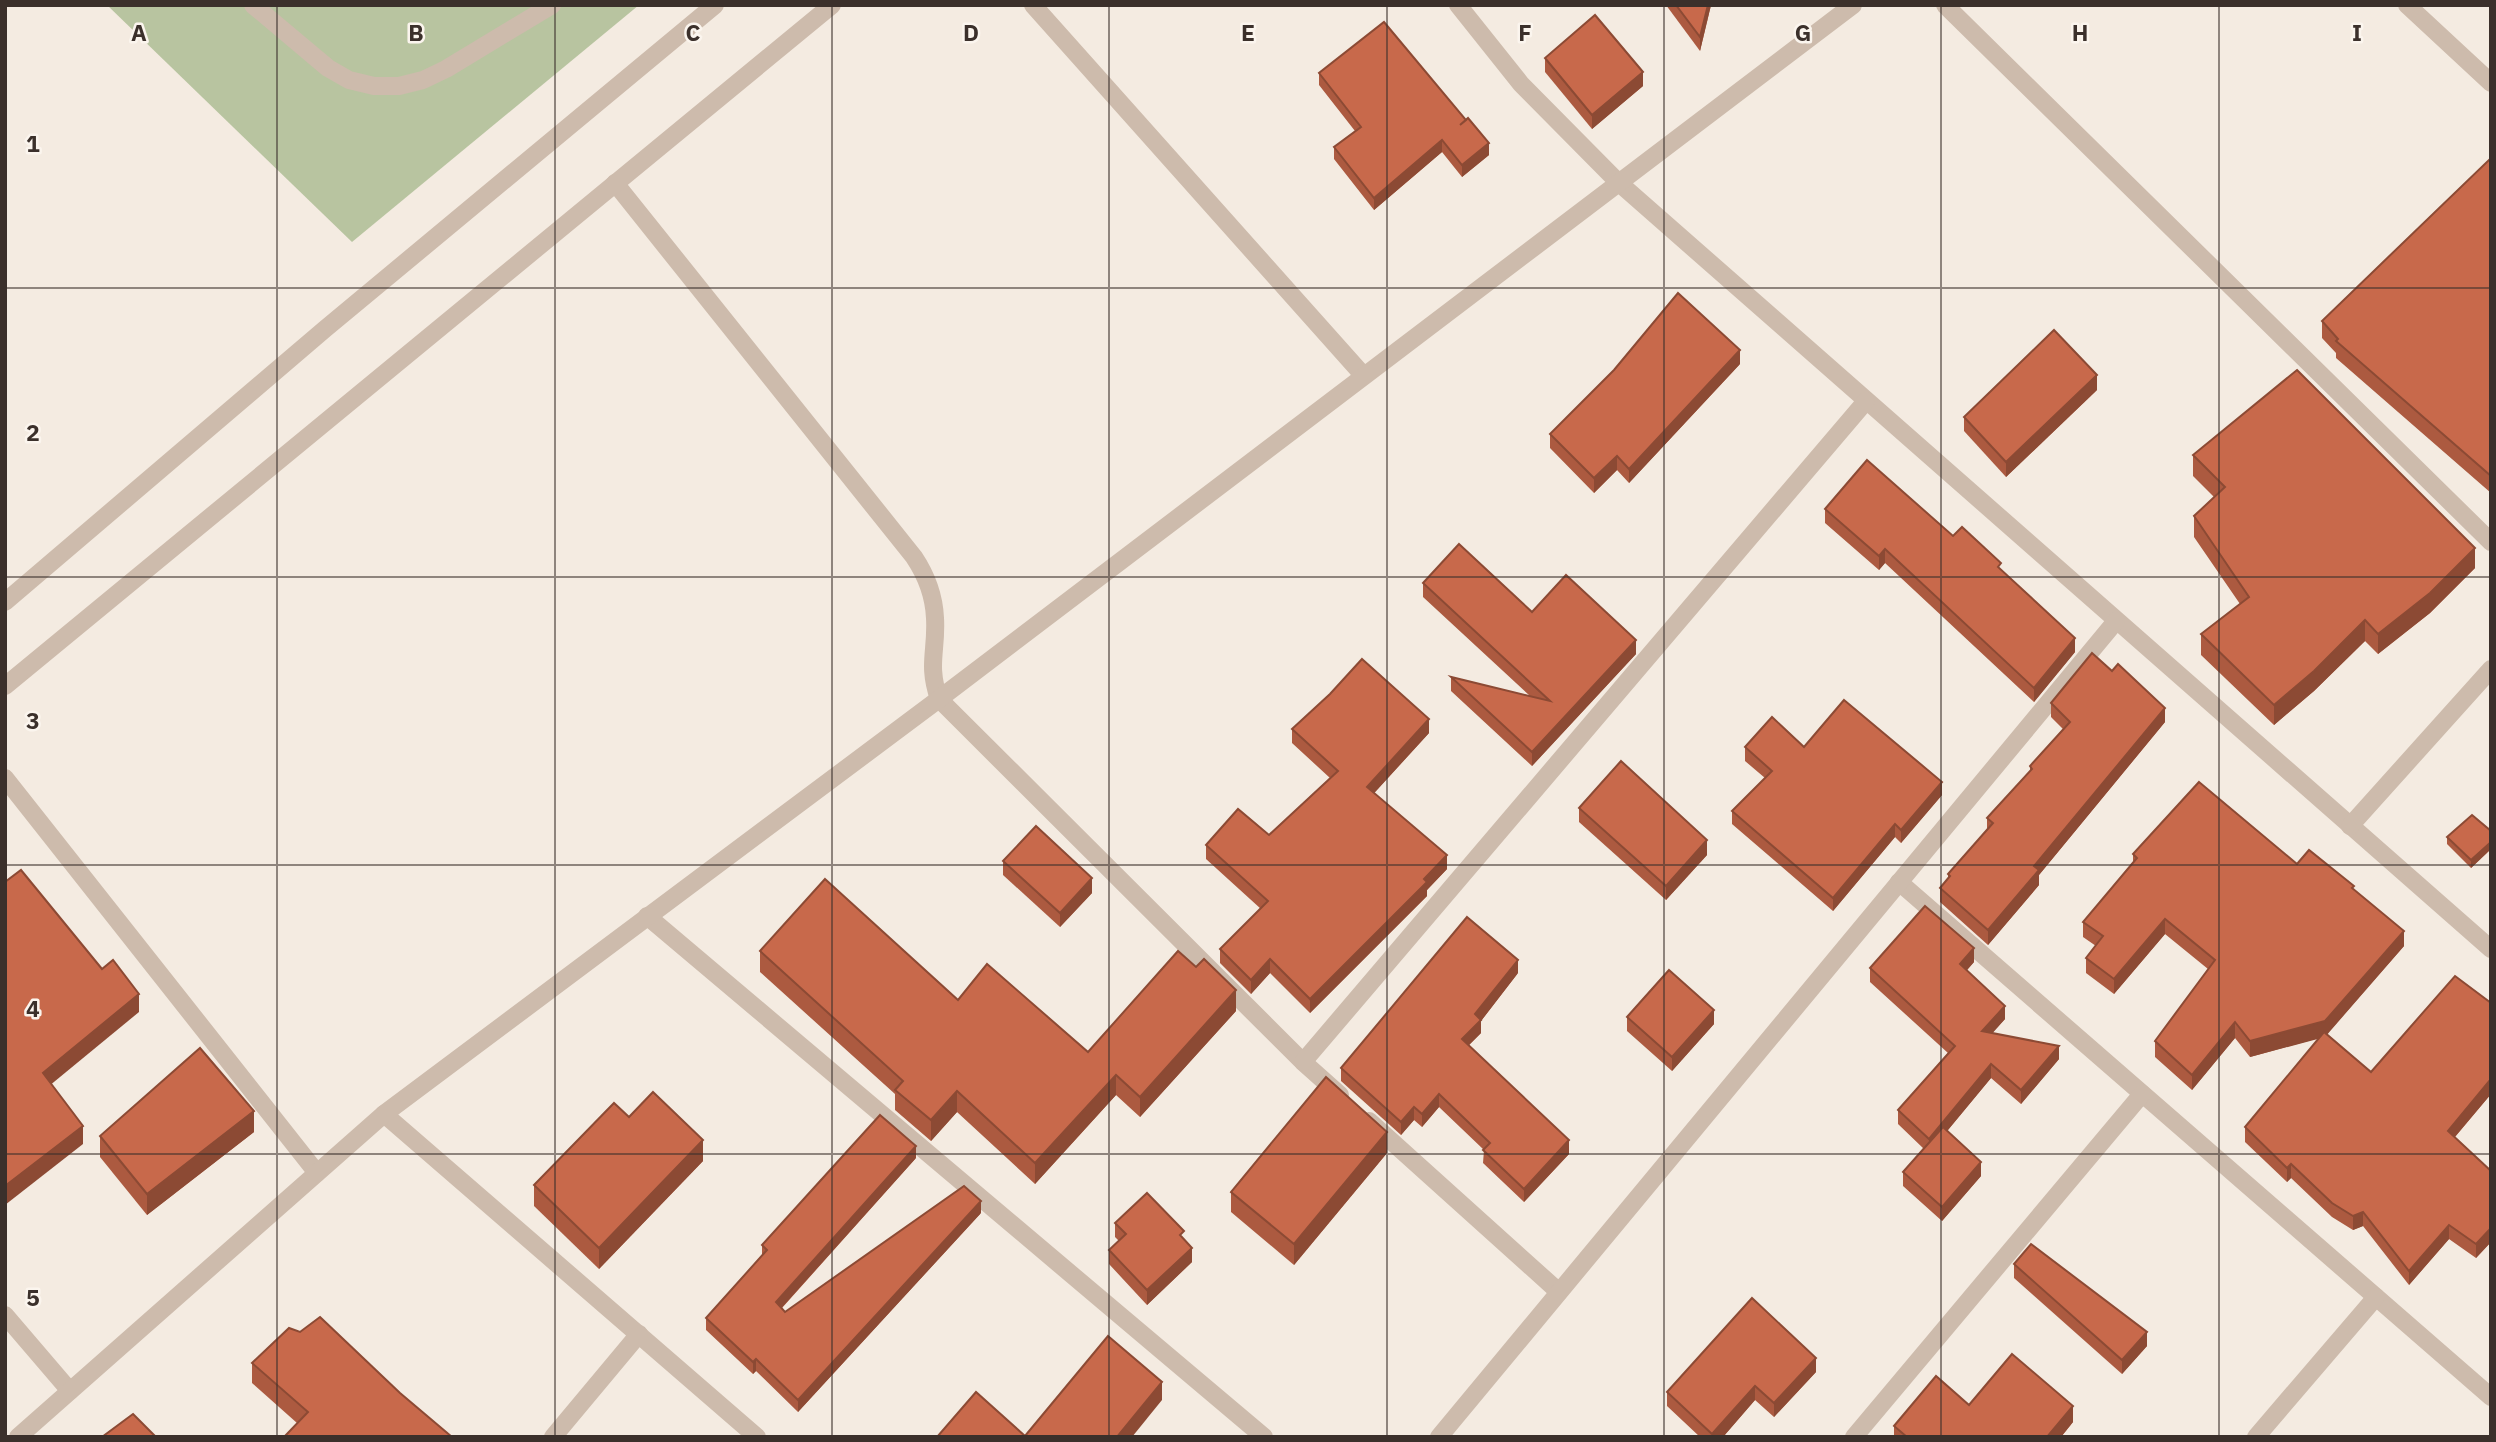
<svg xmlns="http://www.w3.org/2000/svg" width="2496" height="1442" viewBox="0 0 2496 1442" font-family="'IBM Plex Sans',sans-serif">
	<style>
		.pitch { fill: #b8c4a0 }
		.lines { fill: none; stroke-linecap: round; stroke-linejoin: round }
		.minor { stroke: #cdbbac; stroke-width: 18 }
		.wall { fill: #ac5a40 }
		.shaded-wall { fill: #8c4a34 }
		.building { fill: #c8694b; stroke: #8c4a34; stroke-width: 2 }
		.grid { fill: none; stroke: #3b302b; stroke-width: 2; stroke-opacity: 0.55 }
		.grid-label { font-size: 23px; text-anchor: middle; font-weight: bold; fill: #3b302b; stroke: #fbf5ee; stroke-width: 5; stroke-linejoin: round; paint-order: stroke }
	</style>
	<rect width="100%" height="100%" fill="#f4ebe1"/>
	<!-- pitch -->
	<path class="pitch" d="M107 5H639L352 242Z"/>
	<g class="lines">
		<!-- minor -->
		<g class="minor">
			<path d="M253 5 328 68 349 80 374 86H399L423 80 446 69 552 5"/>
			<path d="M1033 5 1363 375"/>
			<path d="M1458 5 1521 84 1618 182 2491 949"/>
			<path d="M1945 5 2491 542"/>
			<path d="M2407 5 2491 83"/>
			<path d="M615 183 914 557C926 575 934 595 935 618 937 651 927 664 939 699L1303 1062 1340 1095"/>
			<path d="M5 602 325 329 715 5"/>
			<path d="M5 686 832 5"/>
			<path d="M5 778 317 1173"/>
			<path d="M2350 826 2491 669"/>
			<path d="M1899 882 2491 1397"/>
			<path d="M647 916 1264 1437"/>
			<path d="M1303 1062 1866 401"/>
			<path d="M384 1114 757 1437"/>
			<path d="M1369 1121 1559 1292"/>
			<path d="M5 1315 70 1391"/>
			<path d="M18 1437 384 1114 939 699 1853 5"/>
			<path d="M553 1437 639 1334"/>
			<path d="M1439 1437 2116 621"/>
			<path d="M1854 1437 2142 1094"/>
			<path d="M2256 1437 2376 1297"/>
		</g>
	</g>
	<!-- wall -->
	<g class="wall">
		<path d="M1666 5H1711L1700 51Z"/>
		<path d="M1545 58 1643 86 1592 129 1545 72Z"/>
		<path d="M1319 73 1489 155 1462 177 1442 152 1374 210 1334 159V147L1355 131 1319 85Z"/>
		<path d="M2491 158V493L2336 358V353L2322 338V321Z"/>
		<path d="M1740 364 1629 483 1617 470 1594 493 1550 448V434Z"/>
		<path d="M2097 390 2006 477 1964 431V417Z"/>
		<path d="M2193 455 2475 568 2430 613 2378 654 2365 641 2314 691 2274 725 2201 655V634L2240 604 2194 537V516L2214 497 2193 476Z"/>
		<path d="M1825 509 1953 536 2075 652 2034 702 1885 563 1879 570 1825 523Z"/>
		<path d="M1423 583 1532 612 1636 654 1532 766 1451 691V677L1530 696 1423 597Z"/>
		<path d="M2051 703 2165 722 2039 875V885L1988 945 1940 902V888L1948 879V874L1987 830V818L2030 771V766L2063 729 2051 717Z"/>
		<path d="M1292 729 1429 733 1374 793 1447 869 1427 890V896L1310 1013 1270 973 1251 994 1220 963V949L1261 909 1206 859V845L1269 835 1330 778 1292 743Z"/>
		<path d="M1745 747H1804L1942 795 1901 843 1895 837 1833 911 1732 824V811L1765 778 1745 761Z"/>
		<path d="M1579 808 1707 855 1666 900 1579 822Z"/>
		<path d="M2491 831V849L2471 868 2447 844V837Z"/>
		<path d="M2133 854 2297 864 2354 890 2404 946 2327 1034 2371 1072 2491 1003V1094L2455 1137 2491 1171V1242L2476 1258 2449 1239 2409 1285 2363 1226 2353 1230 2332 1217 2291 1178 2287 1182 2245 1142V1127L2319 1038 2250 1057 2235 1038 2192 1090 2155 1057V1041L2208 969 2165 934 2114 994 2086 973V958L2096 946 2083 937V922L2133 862Z"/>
		<path d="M1003 861 1092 893 1060 927 1003 875Z"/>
		<path d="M760 951 958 1000 1088 1052 1236 1011 1140 1117 1116 1095 1035 1184 957 1112 931 1141 895 1110V1094L760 972Z"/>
		<path d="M1974 962 1967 970 2005 1019 1992 1033 2059 1059 2021 1104 1991 1078 1947 1131 1981 1176 1942 1221 1903 1186V1172L1924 1149 1898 1124V1110L1948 1053 1870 982V968Z"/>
		<path d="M1518 973 1481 1021V1033L1469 1045 1569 1154 1524 1202 1483 1163 1484 1150 1439 1107 1422 1127 1414 1120 1401 1135 1341 1081V1068Z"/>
		<path d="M1627 1017 1714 1024 1672 1071 1627 1031Z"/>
		<path d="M629 1117 703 1161 599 1269 534 1206V1185Z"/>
		<path d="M254 1132 147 1215 100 1157V1136Z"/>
		<path d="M1387 1153 1294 1265 1231 1212V1192Z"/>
		<path d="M916 1158 782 1308 785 1312 981 1213 798 1412 756 1371 753 1374 706 1330V1318L762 1255V1245Z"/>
		<path d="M1115 1223 1184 1239 1192 1262 1147 1305 1109 1264V1250L1119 1241 1115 1237Z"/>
		<path d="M2014 1264 2147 1346 2122 1374 2014 1278Z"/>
		<path d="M252 1363 400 1393 297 1423 252 1383Z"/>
		<path d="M1816 1372 1774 1417 1755 1400 1723 1437H1700L1667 1406V1392Z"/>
		<path d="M1969 1405 2073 1422 2061 1437H1894V1426Z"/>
	</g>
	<!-- shaded-wall -->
	<g class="shaded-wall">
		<path d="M1708 5H1711L1700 51V37Z"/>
		<path d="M1643 72V86L1592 129V115Z"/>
		<path d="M1442 140V152L1374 210V198Z"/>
		<path d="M1489 143V155L1462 177V165Z"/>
		<path d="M1740 350V364L1629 483V469Z"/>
		<path d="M2097 375V390L2006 477V462Z"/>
		<path d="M1617 456V470L1594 493V478Z"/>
		<path d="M2475 548V568L2430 613 2378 654V634Z"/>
		<path d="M1885 549V563L1879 570V556Z"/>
		<path d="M2365 620V641L2314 691 2274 725V705Z"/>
		<path d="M2075 638V652L2034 702V688Z"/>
		<path d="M1636 640V654L1532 766V752Z"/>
		<path d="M2165 708V722L2039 875V885L1988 945V930L2034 866Z"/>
		<path d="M1429 719V733L1367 801V787Z"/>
		<path d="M1942 782V795L1901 843V830Z"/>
		<path d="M1895 824V837L1833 911V898Z"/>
		<path d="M1707 840V855L1666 900V886Z"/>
		<path d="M2491 842V849L2471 868V860Z"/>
		<path d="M1447 855V869L1427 890V896L1310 1013V999Z"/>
		<path d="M1092 878V893L1060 927V913Z"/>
		<path d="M2165 919V934L2114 994V979Z"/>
		<path d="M2404 931V946L2325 1037 2250 1057V1041Z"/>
		<path d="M1974 948V962L1960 978V964Z"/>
		<path d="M1270 959V973L1251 994V980Z"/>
		<path d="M1518 960V973L1481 1021V1033L1462 1052V1039L1475 1014Z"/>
		<path d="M1236 990V1011L1140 1117V1097Z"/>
		<path d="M139 994V1012L43 1091V1073Z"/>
		<path d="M2005 1006V1019L1982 1045V1031Z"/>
		<path d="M1714 1010V1024L1672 1071V1057Z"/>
		<path d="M2235 1022V1038L2192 1090V1075Z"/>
		<path d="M2059 1046V1059L2021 1104V1090Z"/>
		<path d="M1991 1064V1078L1929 1153V1139Z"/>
		<path d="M1116 1075V1095L1035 1184V1163Z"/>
		<path d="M2491 1079V1094L2448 1145V1131Z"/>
		<path d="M957 1091V1112L931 1141V1120Z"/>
		<path d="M1439 1094V1107L1422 1127V1114Z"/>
		<path d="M1414 1107V1120L1401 1135V1122Z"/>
		<path d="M254 1111V1132L147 1215V1194Z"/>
		<path d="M83 1126V1144L5 1205V1186Z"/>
		<path d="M1387 1132V1153L1294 1265V1244Z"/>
		<path d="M703 1140V1161L599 1269V1248Z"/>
		<path d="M1569 1140V1154L1524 1202V1189Z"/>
		<path d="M916 1146V1158L776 1314V1302Z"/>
		<path d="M1981 1162V1176L1942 1221V1207Z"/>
		<path d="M2291 1164V1178L2287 1182V1168Z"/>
		<path d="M981 1201V1213L798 1412V1400Z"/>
		<path d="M2363 1212V1226L2353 1230V1216Z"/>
		<path d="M2449 1225V1239L2409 1285V1271Z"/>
		<path d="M2491 1228V1242L2476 1258V1244Z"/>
		<path d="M1192 1248V1262L1147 1305V1290Z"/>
		<path d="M2147 1332V1346L2122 1374V1360Z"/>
		<path d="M1816 1358V1372L1774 1417V1403Z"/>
		<path d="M756 1359V1371L753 1374V1362Z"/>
		<path d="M1162 1382V1400L1132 1437H1117Z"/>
		<path d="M1755 1386V1400L1723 1437H1712V1434Z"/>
		<path d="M2073 1406V1422L2061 1437H2047Z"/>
	</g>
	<!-- building -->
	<g class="building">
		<path d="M1676 5H1708L1700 37Z"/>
		<path d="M1595 15 1643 72 1592 115 1545 58Z"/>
		<path d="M1384 22 1466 120 1460 125 1468 118 1489 143 1462 165 1442 140 1374 198 1334 147 1361 127 1319 73Z"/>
		<path d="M2491 158V476L2336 341 2338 339 2322 321Z"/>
		<path d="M1678 293 1740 350 1629 469 1617 456 1594 478 1550 434 1614 370Z"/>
		<path d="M2054 330 2097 375 2006 462 1964 417Z"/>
		<path d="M2297 370 2475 548 2430 593 2378 634 2365 620 2314 671 2274 705 2201 634 2249 597 2194 516 2225 487 2193 455Z"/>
		<path d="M1867 460 1953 536 1962 527 2001 563 1998 567 2075 638 2034 688 1885 549 1879 556 1825 509Z"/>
		<path d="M1459 544 1532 612 1566 575 1636 640 1532 752 1451 677 1550 701 1423 583Z"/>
		<path d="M2092 653 2112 671 2118 664 2165 708 2034 866 2039 870 1988 930 1940 888 1950 876 1948 874 1993 823 1987 818 2032 769 2030 766 2070 722 2051 703Z"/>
		<path d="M1362 659 1429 719 1367 787 1447 855 1424 879 1427 882 1310 999 1270 959 1251 980 1220 949 1268 901 1206 845 1238 809 1269 835 1338 771 1292 729 1330 694Z"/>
		<path d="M1844 700 1942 782 1901 830 1895 824 1833 898 1732 811 1772 771 1745 747 1772 717 1804 747Z"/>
		<path d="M1621 761 1707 840 1666 886 1579 808Z"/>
		<path d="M2199 782 2297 864 2309 850 2354 886 2352 888 2404 931 2325 1021 2250 1041 2235 1022 2192 1075 2155 1041 2215 960 2165 919 2114 979 2086 958 2103 936 2083 922 2137 858 2133 854Z"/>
		<path d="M2472 815 2491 831V842L2471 860 2447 837Z"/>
		<path d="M1036 826 1092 878 1060 913 1003 861Z"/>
		<path d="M21 870 102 969 113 960 139 994 43 1073 83 1126 5 1186V882Z"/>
		<path d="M825 879 958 1000 987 964 1088 1052 1178 951 1196 967 1204 959 1236 990 1140 1097 1116 1075 1035 1163 957 1091 931 1120 895 1090 903 1081 760 951Z"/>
		<path d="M1925 906 1974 948 1960 964 2005 1006 1982 1031 2059 1046 2021 1090 1991 1064 1929 1139 1898 1110 1955 1046 1870 968Z"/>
		<path d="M1467 917 1518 960 1475 1014 1481 1020 1462 1039 1569 1140 1524 1189 1483 1150 1490 1143 1439 1094 1422 1114 1414 1107 1401 1122 1341 1068Z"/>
		<path d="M1669 970 1714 1010 1672 1057 1627 1017Z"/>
		<path d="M2455 976 2491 1003V1079L2448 1131 2491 1171V1228L2476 1244 2449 1225 2409 1271 2363 1212 2353 1216 2332 1203 2291 1164 2287 1168 2245 1127 2324 1032 2371 1072Z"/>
		<path d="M200 1048 254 1111 147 1194 100 1136Z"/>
		<path d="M1326 1077 1387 1132 1294 1244 1231 1192Z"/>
		<path d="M653 1092 703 1140 599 1248 534 1185 614 1103 629 1117Z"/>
		<path d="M880 1115 916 1146 776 1302 785 1312 964 1186 981 1201 798 1400 756 1359 753 1362 706 1318 767 1250 762 1245Z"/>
		<path d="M1943 1127 1981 1162 1942 1207 1903 1172Z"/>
		<path d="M1147 1193 1184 1231 1180 1235 1192 1248 1147 1290 1109 1250 1126 1234 1115 1223Z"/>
		<path d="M2031 1244 2147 1332 2122 1360 2014 1264Z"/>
		<path d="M1752 1298 1816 1358 1774 1403 1755 1386 1712 1434 1667 1392Z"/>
		<path d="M320 1317 400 1393 452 1437H284L308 1412 252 1363 289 1328 300 1332Z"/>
		<path d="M1108 1336 1162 1382 1117 1437H937L976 1392 1025 1436Z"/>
		<path d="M2012 1354 2073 1406 2047 1437H1907L1894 1426 1936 1376 1969 1405Z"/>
		<path d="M133 1414 156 1437H102Z"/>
	</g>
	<!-- grid -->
	<path class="grid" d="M277 5V1437M555 5V1437M832 5V1437M1109 5V1437M1387 5V1437M1664 5V1437M1941 5V1437M2219 5V1437M5 288H2491M5 577H2491M5 865H2491M5 1154H2491"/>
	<g class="grid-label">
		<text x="139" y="41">A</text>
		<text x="416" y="41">B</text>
		<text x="693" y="41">C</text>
		<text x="971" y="41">D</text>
		<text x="1248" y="41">E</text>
		<text x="1525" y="41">F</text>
		<text x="1803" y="41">G</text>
		<text x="2080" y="41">H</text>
		<text x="2357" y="41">I</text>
		<text x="33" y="152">1</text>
		<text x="33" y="441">2</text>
		<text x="33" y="729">3</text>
		<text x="33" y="1017">4</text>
		<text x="33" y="1306">5</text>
	</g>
	<!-- border -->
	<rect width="2496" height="1442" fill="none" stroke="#3b302b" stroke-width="14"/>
</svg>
